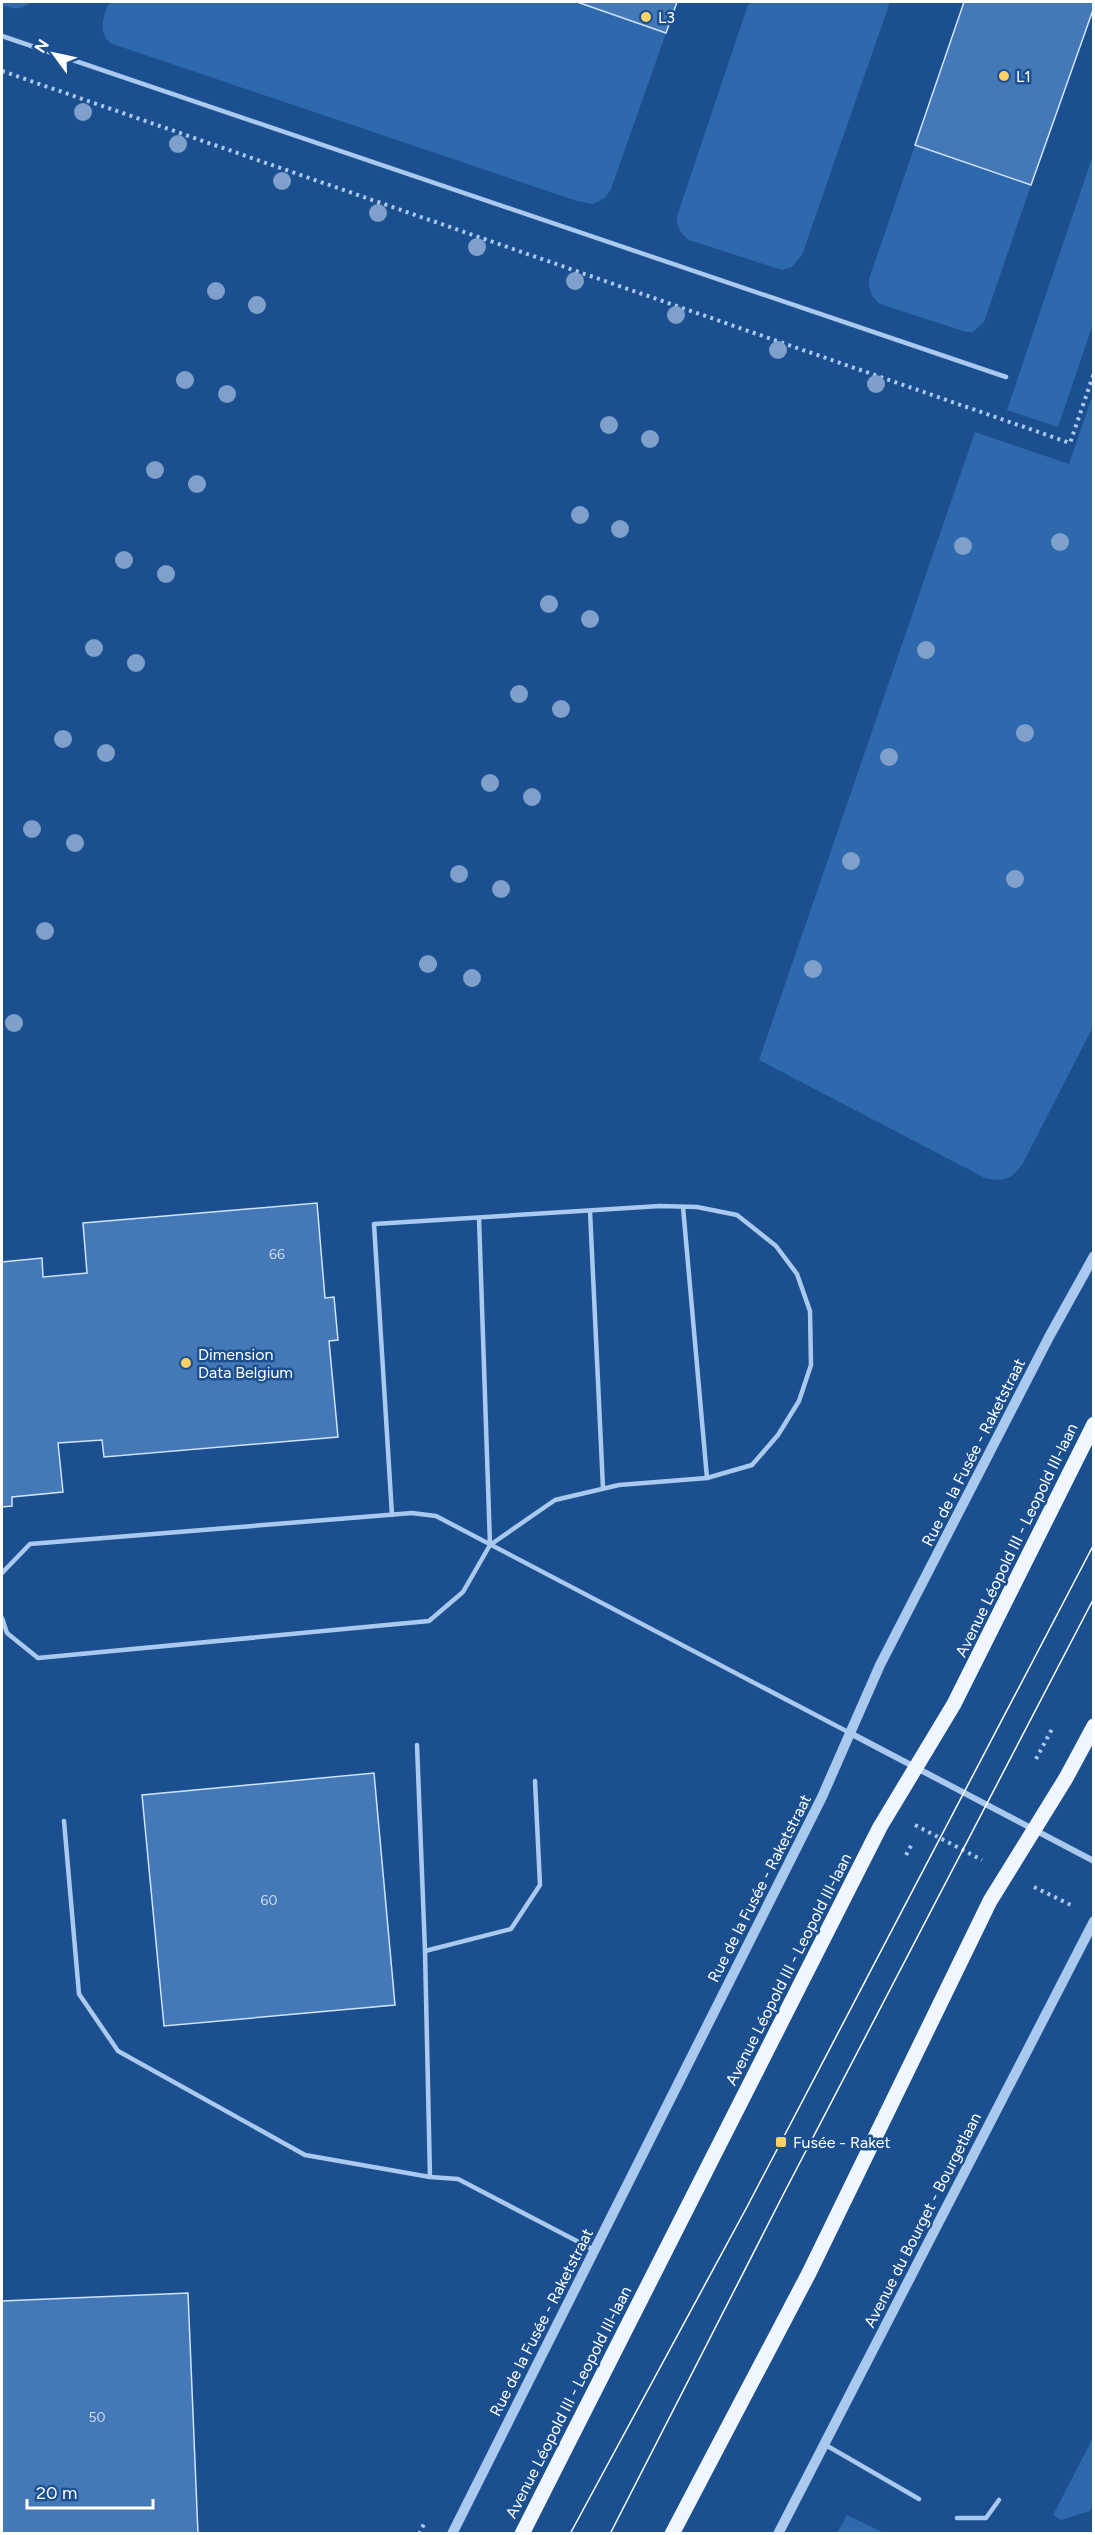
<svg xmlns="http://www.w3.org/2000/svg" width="1095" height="2535" viewBox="0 0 1095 2535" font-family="Figtree,sans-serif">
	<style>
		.green { fill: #2e69ad }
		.building { fill: #4478b7; stroke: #cfe3fa; stroke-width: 1.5 }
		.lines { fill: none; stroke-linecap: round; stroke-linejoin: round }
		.path { stroke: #a9c9ee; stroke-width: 4; stroke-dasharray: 3 4.5; stroke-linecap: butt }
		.service { stroke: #a9c9ee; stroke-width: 4.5 }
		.minor { stroke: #a9c9ee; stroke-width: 6 }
		.tertiary { stroke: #a9c9ee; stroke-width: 10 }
		.primary { stroke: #f0f6ff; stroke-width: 15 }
		.tram { stroke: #fff; stroke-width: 1.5 }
		.tree { fill: #7ea0ca }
		.poi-dot { fill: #ffd166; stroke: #1b4f8f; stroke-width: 2 }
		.labels { text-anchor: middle; stroke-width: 5; stroke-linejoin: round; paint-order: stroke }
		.number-label { font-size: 14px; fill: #d0dded }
		.poi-label { font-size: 16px; fill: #fff; stroke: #1b4f8f; text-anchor: start }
		.street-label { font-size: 16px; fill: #fff; stroke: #1b4f8f }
	</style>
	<rect width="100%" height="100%" fill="#1b4f8f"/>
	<!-- green -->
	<g class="green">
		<path d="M2 2H32C22 9 14 10 2 5Z"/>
		<path d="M109 2H577L666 33 611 189 605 198 593 204 577 201 110 43C97 30 104 17 109 2Z"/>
		<path d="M749 2H890L802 255 792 267 782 270 689 240C680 233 677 227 677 216Z"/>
		<path d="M915 145 1031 185 984 322 973 332H966L880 304C871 297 869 291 869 279Z"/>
		<path d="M1093 155V324L1058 427 1007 410Z"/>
		<path d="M1093 394V1027L1022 1165C1011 1180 1001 1182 985 1178L759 1060 975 432 1069 464Z"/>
		<path d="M1093 2438V2504L1090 2511 1061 2520 1053 2515Z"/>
		<path d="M847 2515 884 2533H837Z"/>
	</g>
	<!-- building -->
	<g class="building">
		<path d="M577 2H677L666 33Z"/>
		<path d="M964 2H1094V7L1031 185 915 145Z"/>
		<path d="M317 1203 325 1298 334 1297 338 1340 329 1341 338 1437 104 1457 102 1440 58 1443 63 1492 12 1497V1506L2 1507V1262L42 1258 43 1277 87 1273 83 1223Z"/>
		<path d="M374 1773 395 2005 164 2026 142 1795Z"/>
		<path d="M188 2293 198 2534H2V2301Z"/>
	</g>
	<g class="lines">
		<!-- path -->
		<g class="path">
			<path d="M2 71 1070 443 1094 373"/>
			<path d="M1036 1759 1052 1729"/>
			<path d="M915 1825 982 1860"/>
			<path d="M906 1855 912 1844"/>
			<path d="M1034 1887 1073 1906"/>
			<path d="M419 2534 424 2524"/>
		</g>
		<!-- service -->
		<g class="service">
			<path d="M2 36 1006 377"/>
			<path d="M683 1207 707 1478"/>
			<path d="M590 1211 603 1488"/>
			<path d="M479 1218 490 1545"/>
			<path d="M2 1573 30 1544 412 1513 436 1516 850 1733"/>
			<path d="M2 1618 7 1633 38 1658 429 1621 463 1592 490 1545 555 1500 619 1485 707 1478 752 1465 778 1435 799 1401 811 1365 810 1311 797 1274 776 1246 737 1215 697 1207 660 1206 374 1224 392 1515"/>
			<path d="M417 1745 425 1951 430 2177"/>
			<path d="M64 1821 79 1994 118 2051 305 2155 430 2177 458 2179 594 2250"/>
			<path d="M425 1951 511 1929 540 1885 535 1781"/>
			<path d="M824 2444 919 2499"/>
			<path d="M957 2518H986L999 2500"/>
		</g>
		<!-- minor -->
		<path class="minor" d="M850 1733 1094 1861"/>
		<!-- tertiary -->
		<g class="tertiary">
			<path d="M452 2534 822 1797 880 1665 1049 1337 1094 1256"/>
			<path d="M778 2534 1094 1921"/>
		</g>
		<!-- primary -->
		<g class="primary">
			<path d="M522 2534 880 1827 954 1704 1094 1424"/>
			<path d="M672 2534 809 2273 990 1901 1066 1778 1094 1726"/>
		</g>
		<!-- tram -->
		<g class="tram">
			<path d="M570 2534 748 2205 1094 1544"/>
			<path d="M610 2534 783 2195 1094 1598"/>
		</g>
	</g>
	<!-- trees -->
	<g class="tree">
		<circle cx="83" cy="112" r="9"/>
		<circle cx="178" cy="144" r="9"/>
		<circle cx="282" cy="181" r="9"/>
		<circle cx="378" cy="213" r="9"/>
		<circle cx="477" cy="247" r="9"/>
		<circle cx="575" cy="281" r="9"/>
		<circle cx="216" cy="291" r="9"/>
		<circle cx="257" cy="305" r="9"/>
		<circle cx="676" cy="315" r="9"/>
		<circle cx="778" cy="350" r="9"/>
		<circle cx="185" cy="380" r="9"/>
		<circle cx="876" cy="384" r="9"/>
		<circle cx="227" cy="394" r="9"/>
		<circle cx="609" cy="425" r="9"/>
		<circle cx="650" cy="439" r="9"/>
		<circle cx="155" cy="470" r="9"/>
		<circle cx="197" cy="484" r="9"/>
		<circle cx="580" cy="515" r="9"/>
		<circle cx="620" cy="529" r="9"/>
		<circle cx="1060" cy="542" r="9"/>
		<circle cx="963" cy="546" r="9"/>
		<circle cx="124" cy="560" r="9"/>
		<circle cx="166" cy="574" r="9"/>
		<circle cx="549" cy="604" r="9"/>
		<circle cx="590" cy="619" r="9"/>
		<circle cx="94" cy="648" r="9"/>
		<circle cx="926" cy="650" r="9"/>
		<circle cx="136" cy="663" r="9"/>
		<circle cx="519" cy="694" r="9"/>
		<circle cx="561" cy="709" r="9"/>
		<circle cx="1025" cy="733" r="9"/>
		<circle cx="63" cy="739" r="9"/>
		<circle cx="106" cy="753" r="9"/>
		<circle cx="889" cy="757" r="9"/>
		<circle cx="490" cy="783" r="9"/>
		<circle cx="532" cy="797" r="9"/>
		<circle cx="32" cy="829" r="9"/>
		<circle cx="75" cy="843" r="9"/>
		<circle cx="851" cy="861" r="9"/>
		<circle cx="459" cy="874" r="9"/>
		<circle cx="1015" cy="879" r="9"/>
		<circle cx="501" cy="889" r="9"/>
		<circle cx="45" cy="931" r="9"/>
		<circle cx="428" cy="964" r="9"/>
		<circle cx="813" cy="969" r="9"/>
		<circle cx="472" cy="978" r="9"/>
		<circle cx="14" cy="1023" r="9"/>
	</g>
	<!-- markers -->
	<g class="poi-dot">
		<circle cx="646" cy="17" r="6"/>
		<circle cx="1004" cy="76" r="6"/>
		<circle cx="186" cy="1363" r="6"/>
		<rect x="775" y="2136" width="12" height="12" rx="3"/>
	</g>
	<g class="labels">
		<!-- number labels -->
		<g class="number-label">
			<text x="277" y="1259">66</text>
			<text x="269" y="1905">60</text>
			<text x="97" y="2422">50</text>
		</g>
		<!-- poi labels -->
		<g class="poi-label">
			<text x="658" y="23">L3</text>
			<text x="1016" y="82">L1</text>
			<text x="198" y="1360">Dimension<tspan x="198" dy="18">Data Belgium</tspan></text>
			<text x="793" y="2148">Fusée - Raket</text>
		</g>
		<!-- street labels -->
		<g class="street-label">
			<text transform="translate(973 1452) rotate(-63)" y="6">Rue de la Fusée - Raketstraat</text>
			<text transform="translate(1016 1540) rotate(-64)" y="6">Avenue Léopold III - Leopold III-laan</text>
			<text transform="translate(759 1888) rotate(-63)" y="6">Rue de la Fusée - Raketstraat</text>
			<text transform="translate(788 1969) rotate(-63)" y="6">Avenue Léopold III - Leopold III-laan</text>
			<text transform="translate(922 2220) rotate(-63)" y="6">Avenue du Bourget - Bourgetlaan</text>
			<text transform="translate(541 2322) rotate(-63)" y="6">Rue de la Fusée - Raketstraat</text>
			<text transform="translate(568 2402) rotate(-63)" y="6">Avenue Léopold III - Leopold III-laan</text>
		</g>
	</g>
	<!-- border -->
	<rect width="1095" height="2535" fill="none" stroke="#ffffff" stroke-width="6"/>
	<!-- north arrow -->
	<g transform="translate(54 54) rotate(303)" stroke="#1b4f8f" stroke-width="4.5" paint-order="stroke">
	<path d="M0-4.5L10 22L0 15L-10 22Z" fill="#ffffff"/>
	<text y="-9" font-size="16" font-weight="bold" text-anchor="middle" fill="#ffffff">N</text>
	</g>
	<!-- scale -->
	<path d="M27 2499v9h126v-9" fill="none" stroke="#ffffff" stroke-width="3"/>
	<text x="36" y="2499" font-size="18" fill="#ffffff" stroke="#1b4f8f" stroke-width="4.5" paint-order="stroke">20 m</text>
</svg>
